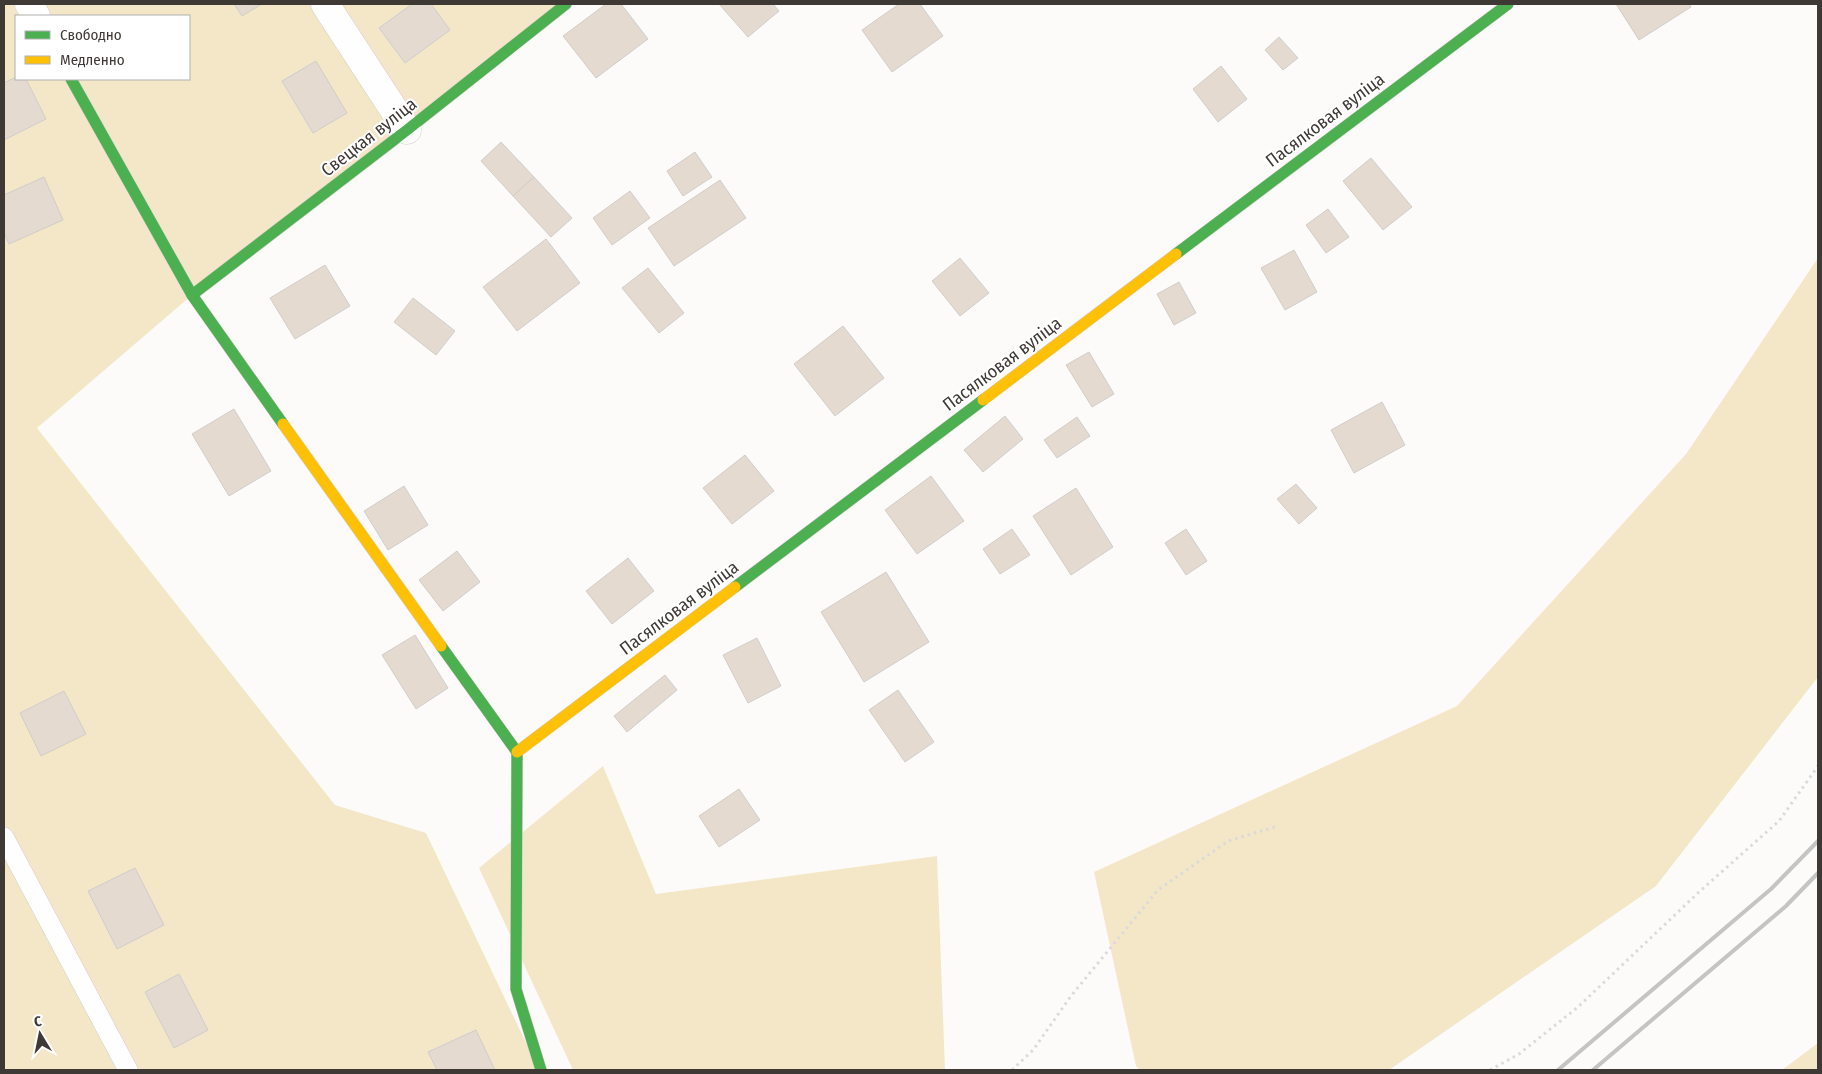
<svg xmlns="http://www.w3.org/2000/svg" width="1822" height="1074" viewBox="0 0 1822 1074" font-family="'Fira Sans Condensed',sans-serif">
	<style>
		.green { fill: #f4e7c8; fill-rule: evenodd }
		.building { fill: #e4dad0; stroke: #d0cdca }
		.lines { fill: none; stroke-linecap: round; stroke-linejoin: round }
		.lane-casing { stroke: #d3cecc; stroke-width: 20 }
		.street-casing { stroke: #d3cecc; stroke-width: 29 }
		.fast-casing { stroke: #d3cecc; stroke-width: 12 }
		.slow-casing { stroke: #d3cecc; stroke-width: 12 }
		.path { stroke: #dbdada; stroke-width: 3; stroke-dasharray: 2.5 4; stroke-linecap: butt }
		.lane { stroke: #fffefe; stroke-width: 19 }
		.street { stroke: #fffefe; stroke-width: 28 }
		.fast { stroke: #4caf50; stroke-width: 11 }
		.slow { stroke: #ffc107; stroke-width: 11 }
		.rail { stroke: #c5c4c4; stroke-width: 4 }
		.labels { text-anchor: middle; stroke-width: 4; stroke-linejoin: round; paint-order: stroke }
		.street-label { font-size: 18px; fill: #3f3936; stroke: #fff }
	</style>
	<rect width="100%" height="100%" fill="#fdfbfa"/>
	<!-- green -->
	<g class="green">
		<path d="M4 4H566L192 295 37 428 335 805 426 833 539 1070H4ZM16 16H189V79H16Z"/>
		<path d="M1818 258V677L1656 886 1389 1070H1140L1136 1066 1094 872 1457 706 1686 454Z"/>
		<path d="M603 766 656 894 937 856 945 1070H573L479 868Z"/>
		<path d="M1818 1043V1070H1782Z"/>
	</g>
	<!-- building -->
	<g class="building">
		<path d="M234 4H262L242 16Z"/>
		<path d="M412 4H431L450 30 405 63 379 28Z"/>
		<path d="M606 4H621L648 39 596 78 563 36Z"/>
		<path d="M719 4H773L779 11 748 37Z"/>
		<path d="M899 4H920L943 36 892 72 862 30Z"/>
		<path d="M1616 4H1689L1691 7 1639 40Z"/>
		<path d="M1279 37 1298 58 1283 70 1265 50Z"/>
		<path d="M316 61 347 113 313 133 282 81Z"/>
		<path d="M1221 66 1247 99 1218 122 1193 89Z"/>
		<path d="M16 77V79H26L46 119 4 140V83Z"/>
		<path d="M501 142 534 177 513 196 481 161Z"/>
		<path d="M695 152 712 177 683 196 667 171Z"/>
		<path d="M1371 158 1412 207 1383 230 1343 181Z"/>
		<path d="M44 177 63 220 9 244 4 233V195Z"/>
		<path d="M534 177 572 218 551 237 513 196Z"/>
		<path d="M720 180 746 218 674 266 648 228Z"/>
		<path d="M630 191 650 218 612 245 593 218Z"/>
		<path d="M1328 209 1349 237 1326 253 1306 225Z"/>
		<path d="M546 239 580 283 517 331 483 287Z"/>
		<path d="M1294 250 1317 292 1285 310 1261 268Z"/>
		<path d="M960 258 989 293 960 316 932 281Z"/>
		<path d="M325 265 350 306 295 339 270 298Z"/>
		<path d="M648 268 684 313 659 333 622 288Z"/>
		<path d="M1179 282 1196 313 1174 325 1157 294Z"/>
		<path d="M413 298 455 331 436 355 394 322Z"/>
		<path d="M843 326 884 378 835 416 794 364Z"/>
		<path d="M1089 352 1114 394 1092 407 1066 365Z"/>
		<path d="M1382 402 1405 445 1354 473 1331 430Z"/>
		<path d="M234 409 271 471 229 496 192 434Z"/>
		<path d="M1005 416 1023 439 983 472 964 450Z"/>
		<path d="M1077 417 1090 436 1057 458 1044 440Z"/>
		<path d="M745 455 774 491 732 524 703 488Z"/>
		<path d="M931 476 964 521 917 554 885 510Z"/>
		<path d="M1296 484 1317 508 1299 524 1277 499Z"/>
		<path d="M404 486 428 525 388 550 364 511Z"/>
		<path d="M1076 488 1113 547 1071 575 1033 516Z"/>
		<path d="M1012 529 1030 555 1000 574 983 549Z"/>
		<path d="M1186 529 1207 561 1186 575 1165 543Z"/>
		<path d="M457 551 480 582 443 611 419 580Z"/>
		<path d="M628 558 654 591 612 624 586 591Z"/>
		<path d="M886 572 929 642 864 682 821 612Z"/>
		<path d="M415 635 448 688 416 709 382 655Z"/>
		<path d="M757 638 781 686 748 703 723 655Z"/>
		<path d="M665 675 677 690 627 732 614 716Z"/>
		<path d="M898 690 934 742 905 762 869 710Z"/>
		<path d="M64 691 86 734 41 756 20 713Z"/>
		<path d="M739 789 760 820 719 847 699 816Z"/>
		<path d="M135 868 164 925 117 949 88 891Z"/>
		<path d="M179 974 208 1030 174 1048 145 992Z"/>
		<path d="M476 1030 495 1070H437L428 1052Z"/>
	</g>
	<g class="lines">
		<!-- lane casing -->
		<g class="lane-casing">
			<path id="lane" d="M4 837 128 1070"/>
		</g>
		<!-- street casing -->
		<g class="street-casing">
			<g id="street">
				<path d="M29 4 36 16"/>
				<path d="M325 4 407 130"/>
			</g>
		</g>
		<!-- fast casing -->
		<g class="fast-casing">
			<g id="fast">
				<path d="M71 79 192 295 283 424"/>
				<path d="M1176 254 1508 4"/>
				<path d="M192 295 407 130 566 4"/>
				<path d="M735 587 983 400"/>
				<path d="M441 646 517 752 516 989 541 1070"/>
			</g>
		</g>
		<!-- slow casing -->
		<g class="slow-casing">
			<g id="slow">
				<path d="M983 400 1176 254"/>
				<path d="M283 424 441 646"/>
				<path d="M517 752 735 587"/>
			</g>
		</g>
		<!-- path -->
		<g class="path">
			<path d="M1012 1070 1033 1050 1071 996 1158 890 1228 841 1278 826"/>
			<path d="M1490 1070 1519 1054 1578 1007 1699 892 1779 821 1818 766"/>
		</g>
		<!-- lane -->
		<use href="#lane" class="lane"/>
		<!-- street -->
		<use href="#street" class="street"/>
		<!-- fast -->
		<use href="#fast" class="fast"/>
		<!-- slow -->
		<use href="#slow" class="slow"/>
		<!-- rail -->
		<g class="rail">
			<path d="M1558 1070 1771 889 1818 841"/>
			<path d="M1593 1070 1786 906 1818 873"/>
		</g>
	</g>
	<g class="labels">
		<!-- street labels -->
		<g class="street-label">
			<text transform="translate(1325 120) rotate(-37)" y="6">Пасялковая вуліца</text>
			<text transform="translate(369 137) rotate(-38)" y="6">Свецкая вуліца</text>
			<text transform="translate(1002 364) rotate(-37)" y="6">Пасялковая вуліца</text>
			<text transform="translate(679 608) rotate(-37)" y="6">Пасялковая вуліца</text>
		</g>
	</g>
	<!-- border -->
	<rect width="1822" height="1074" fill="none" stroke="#3f3936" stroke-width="10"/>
	<!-- legend -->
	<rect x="15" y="15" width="175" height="65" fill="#ffffff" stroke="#b2b0af"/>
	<rect x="25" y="31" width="25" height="8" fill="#4caf50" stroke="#b2b0af"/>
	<text x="60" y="40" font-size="15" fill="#3f3936">Свободно</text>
	<rect x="25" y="56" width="25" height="8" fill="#ffc107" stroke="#b2b0af"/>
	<text x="60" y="65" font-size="15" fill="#3f3936">Медленно</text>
	<!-- north arrow -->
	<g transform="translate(40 1034) rotate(350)" stroke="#ffffff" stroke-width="4" paint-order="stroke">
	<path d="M0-4L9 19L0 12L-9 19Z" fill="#3f3936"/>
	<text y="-8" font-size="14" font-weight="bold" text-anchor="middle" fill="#3f3936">С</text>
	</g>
</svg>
